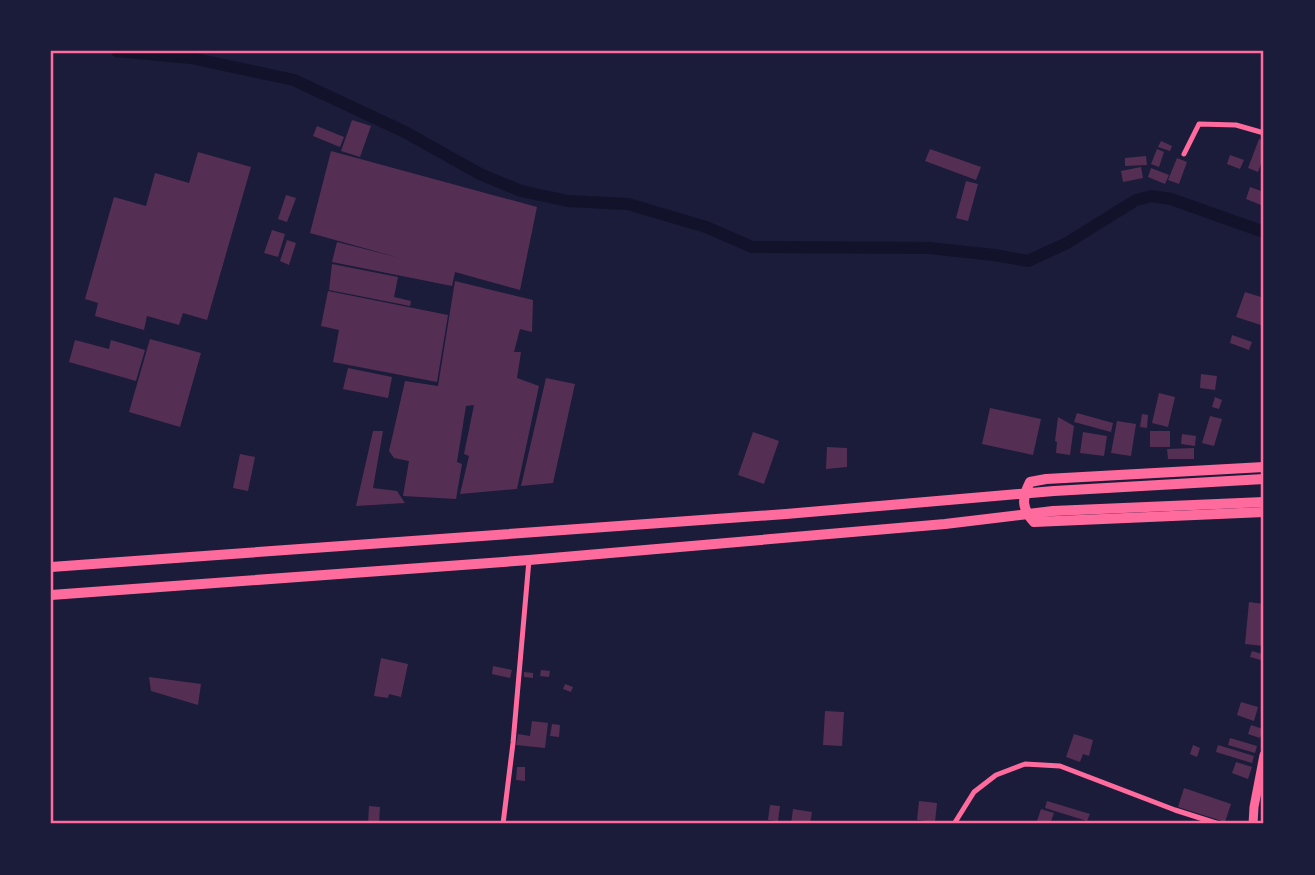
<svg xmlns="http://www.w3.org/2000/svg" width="1315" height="875" viewBox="0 0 1315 875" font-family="Lora,serif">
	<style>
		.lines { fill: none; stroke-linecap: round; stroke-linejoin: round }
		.canal { stroke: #12122b; stroke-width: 12 }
		.building { fill: #542f53 }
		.minor { stroke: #ff6b9d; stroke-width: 5 }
		.primary { stroke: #ff6b9d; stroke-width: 9 }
		.trunk { stroke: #ff6b9d; stroke-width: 10 }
		.neatline { fill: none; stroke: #ff6b9d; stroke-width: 2.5 }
	</style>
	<rect width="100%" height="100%" fill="#1b1b3a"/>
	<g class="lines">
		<!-- canal -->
		<path class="canal" d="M117 51 191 58 294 80 405 132 480 174 521 191 568 201 628 204 706 227 752 247 929 248 994 255 1028 261 1067 243 1136 200 1152 196 1171 199 1264 232"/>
	</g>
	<!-- building -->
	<g class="building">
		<path d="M352 120 371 126 360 157 341 151Z"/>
		<path d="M317 126 344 137 340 147 313 136Z"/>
		<path d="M1259 139 1264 141V155L1258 172 1248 168Z"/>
		<path d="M1161 141 1172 146 1170 151 1158 147Z"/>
		<path d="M930 149 981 167 976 180 925 161Z"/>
		<path d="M1157 149 1164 152 1159 167 1151 164Z"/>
		<path d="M331 151 537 207 520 290 455 272 452 286 332 262 337 242 400 258 310 233Z"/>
		<path d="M198 152 251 167 207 320 183 313 179 325 147 316 144 330 95 316 98 303 85 299 114 197 146 206 155 173 189 183Z"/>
		<path d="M1230 155 1244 160 1240 169 1227 164Z"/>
		<path d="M1146 156 1147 165 1125 166V158Z"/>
		<path d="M1177 158 1187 162 1179 184 1168 180Z"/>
		<path d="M1141 167 1143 178 1123 182 1121 171Z"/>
		<path d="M1151 168 1169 175 1165 184 1148 177Z"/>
		<path d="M966 181 978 184 968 221 956 218Z"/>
		<path d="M1250 187 1264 192 1261 205 1246 199Z"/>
		<path d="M286 195 296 198 287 222 278 219Z"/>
		<path d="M272 230 285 234 278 257 264 253Z"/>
		<path d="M287 240 296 243 289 265 280 261Z"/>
		<path d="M332 264 398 277 394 297 411 301 410 306 329 290Z"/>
		<path d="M455 281 533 300 532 332 520 329 514 352H521L517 378 539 386 517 489 460 494 469 456 464 454 474 405 466 406 457 462 462 464 456 499 403 496 409 461 394 458 389 451 405 381 438 386Z"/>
		<path d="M328 291 448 315 437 382 333 362 339 330 321 326Z"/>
		<path d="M1245 292 1264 298V326L1236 317Z"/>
		<path d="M1232 335 1252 342 1249 350 1230 343Z"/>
		<path d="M150 339 201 353 180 427 129 412Z"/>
		<path d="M75 340 109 349 111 340 145 350 136 381 69 362Z"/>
		<path d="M348 368 392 377 388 398 343 389Z"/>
		<path d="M1201 374 1217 376 1215 390 1200 388Z"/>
		<path d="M546 378 575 384 553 483 521 486Z"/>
		<path d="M1159 393 1175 397 1168 427 1152 423Z"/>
		<path d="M1215 397 1222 400 1219 409 1212 407Z"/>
		<path d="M990 408 1041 419 1033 455 982 444Z"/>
		<path d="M1077 413 1113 423 1111 432 1074 422Z"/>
		<path d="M1142 414 1148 415 1147 428 1140 427Z"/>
		<path d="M1210 416 1222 419 1214 446 1202 443Z"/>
		<path d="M1058 417 1074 426 1070 455 1056 453 1057 442 1055 441Z"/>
		<path d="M1117 421 1136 424 1131 456 1111 453Z"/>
		<path d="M373 431H383L373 488 397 491 405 503 356 506Z"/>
		<rect x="1150" y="431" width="20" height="16"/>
		<path d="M753 432 779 441 764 484 738 475Z"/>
		<path d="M1083 432 1107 436 1104 456 1080 453Z"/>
		<path d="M1182 434 1196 436 1195 446 1181 444Z"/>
		<path d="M827 447 847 448V467L826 469Z"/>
		<path d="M1194 448V459H1168L1167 449Z"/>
		<path d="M240 454 255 457 248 491 233 488Z"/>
		<path d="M1249 602 1264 604V646L1245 644Z"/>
		<path d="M1252 651 1262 654 1261 660 1250 657Z"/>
		<path d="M381 658 408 664 401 697 389 694 388 698 374 696Z"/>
		<path d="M493 666 512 670 510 678 492 674Z"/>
		<path d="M541 670 550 671 549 677 540 676Z"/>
		<path d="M524 672 533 673V678L524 677Z"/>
		<path d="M149 677 201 684 198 705 151 691Z"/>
		<path d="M565 684 573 687 571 692 563 689Z"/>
		<path d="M1241 702 1258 707 1254 721 1237 715Z"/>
		<path d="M825 711 844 712 842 746 823 745Z"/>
		<path d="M532 721 548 723 545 748 516 745 518 734 530 736Z"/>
		<path d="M552 724 560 725 559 737 550 736Z"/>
		<path d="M1251 725 1263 729 1260 738 1248 734Z"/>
		<path d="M1074 734 1093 740 1089 756 1083 754 1080 762 1066 757Z"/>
		<path d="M1230 738 1257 746 1255 753 1228 745Z"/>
		<path d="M1193 745 1200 748 1197 757 1190 754Z"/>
		<path d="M1218 745 1254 756 1252 763 1216 752Z"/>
		<path d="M1236 762 1252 767 1248 779 1232 773Z"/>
		<path d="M517 767H525V781L516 780Z"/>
		<path d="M1184 788 1231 804 1225 822 1178 807Z"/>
		<path d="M919 801 937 803 935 822 917 820Z"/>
		<path d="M1047 801 1090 814 1087 821 1045 808Z"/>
		<path d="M770 805 780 806 778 821 768 820Z"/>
		<path d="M369 806 380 807 379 824H368Z"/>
		<path d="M793 809 812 812 810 824H791Z"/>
		<path d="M1041 809 1054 813 1050 824H1036Z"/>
	</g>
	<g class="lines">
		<!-- minor -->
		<g class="minor">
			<path d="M1184 154 1199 124 1236 125 1264 133"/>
			<path d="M503 824 513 743 529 560"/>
			<path d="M954 824 974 792 996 775 1025 764 1060 766 1175 810 1219 824"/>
		</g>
		<!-- primary -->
		<path class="primary" d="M1253 824 1254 807 1264 755"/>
		<!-- trunk -->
		<g class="trunk">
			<path d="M1264 467 1046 479 1030 482C1022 498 1021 508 1034 522L1264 512"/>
			<path d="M51 567 786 514 1054 491 1264 479"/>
			<path d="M51 595 529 560 945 524 1053 511 1264 502"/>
		</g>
	</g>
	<!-- border -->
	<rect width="1315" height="875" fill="none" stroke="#1b1b3a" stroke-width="105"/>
	<rect x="52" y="52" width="1210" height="770" class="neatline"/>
</svg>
